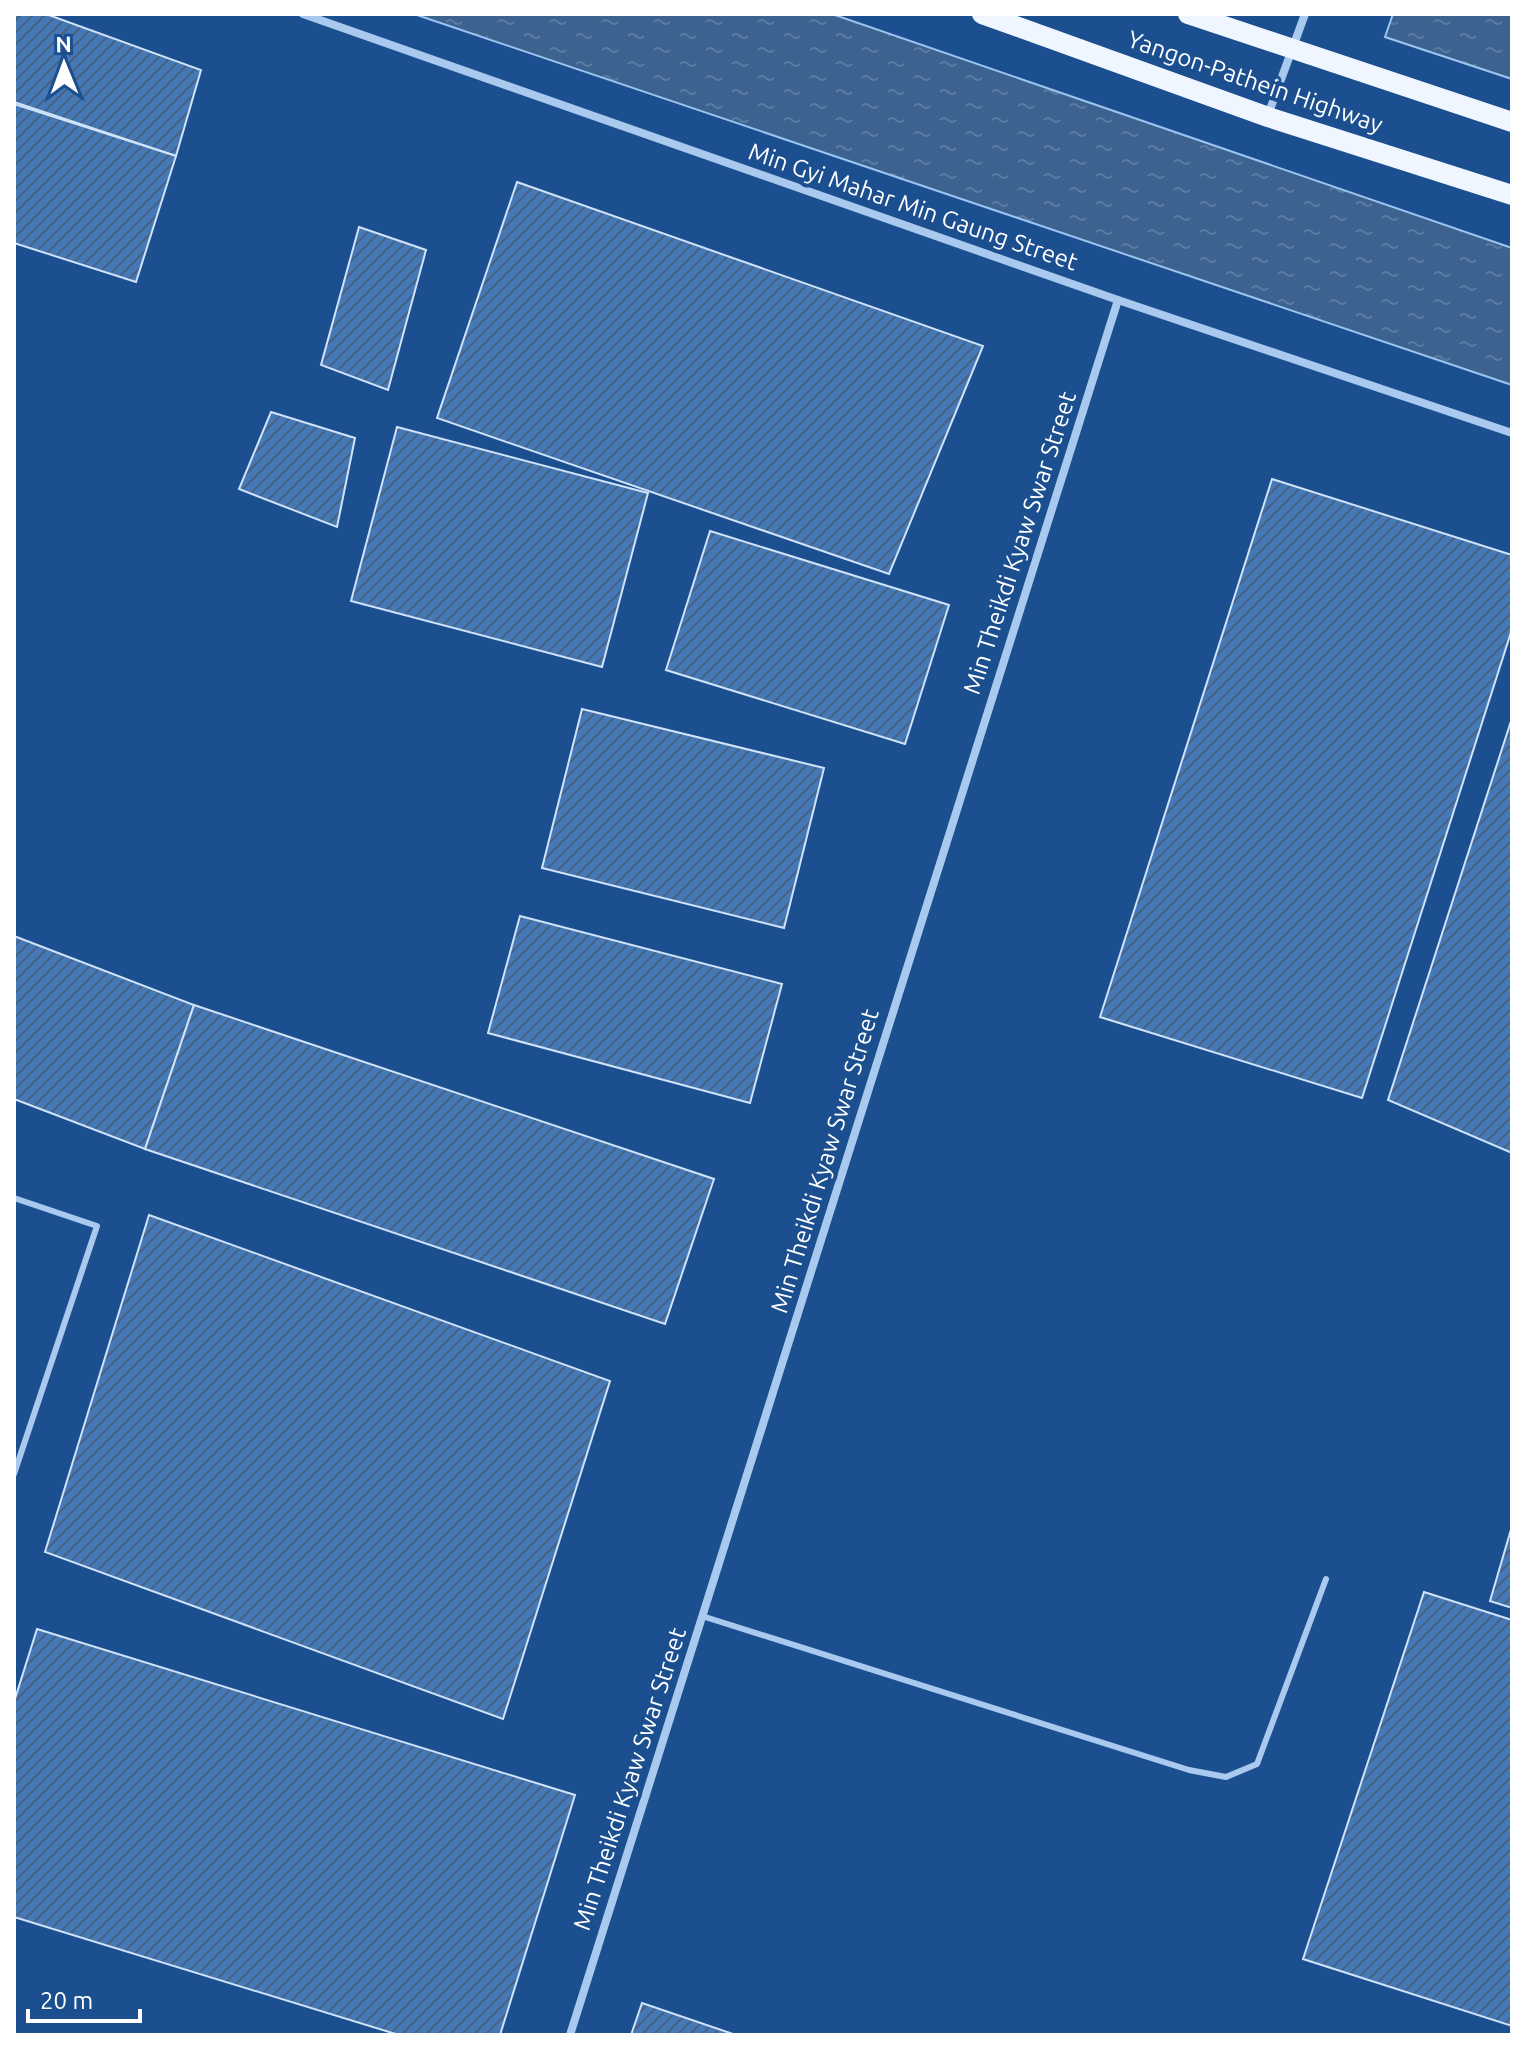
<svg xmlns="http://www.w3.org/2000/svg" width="1526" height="2049" viewBox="0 0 1526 2049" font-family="Ubuntu,sans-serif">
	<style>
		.water { fill: url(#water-ripples); stroke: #9cc4f0; stroke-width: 2 }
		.building { fill: url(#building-hatch); stroke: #cfe3fa; stroke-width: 2 }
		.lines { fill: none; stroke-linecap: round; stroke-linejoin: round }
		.lane { stroke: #a9c9ee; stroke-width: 6 }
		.street { stroke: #a9c9ee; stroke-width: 8 }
		.primary { stroke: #f0f6ff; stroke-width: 20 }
		.labels { text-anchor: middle; stroke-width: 8; stroke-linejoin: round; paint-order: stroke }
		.street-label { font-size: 24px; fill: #fff; stroke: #1b4f8f }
	</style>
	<defs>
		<pattern id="water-ripples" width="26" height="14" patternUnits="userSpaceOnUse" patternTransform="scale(2)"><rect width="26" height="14" fill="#3c6290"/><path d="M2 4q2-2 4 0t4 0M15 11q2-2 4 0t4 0" fill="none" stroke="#597aa1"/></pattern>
		<pattern id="building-hatch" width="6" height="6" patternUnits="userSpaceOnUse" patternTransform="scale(2)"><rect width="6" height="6" fill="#4478b7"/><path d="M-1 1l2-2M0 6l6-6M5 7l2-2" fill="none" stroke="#486282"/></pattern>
	</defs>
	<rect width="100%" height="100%" fill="#1b4f8f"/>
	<!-- water -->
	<g class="water">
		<path d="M414 14H832L1512 248V385Z"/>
		<path d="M1393 14H1512V79L1385 37Z"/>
	</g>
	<!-- building -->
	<g class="building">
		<path d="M14 14H46L201 70 176 156 14 102Z"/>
		<path d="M14 104 176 156 136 282 14 243Z"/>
		<path d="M517 182 983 346 889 574 437 418Z"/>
		<path d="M359 227 426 250 388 390 321 365Z"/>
		<path d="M271 412 355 438 337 527 239 489Z"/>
		<path d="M397 427 648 493 602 667 351 601Z"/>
		<path d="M1272 479 1512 555V629L1362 1098 1100 1017Z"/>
		<path d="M710 531 949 605 905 744 666 670Z"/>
		<path d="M582 709 824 768 784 928 542 868Z"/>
		<path d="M1512 718V1153L1388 1100Z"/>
		<path d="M520 916 782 984 750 1103 488 1033Z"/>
		<path d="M14 936 194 1005 145 1149 14 1099Z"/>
		<path d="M194 1005 714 1179 665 1324 145 1149Z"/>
		<path d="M149 1215 610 1381 503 1719 45 1552Z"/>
		<path d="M1512 1526V1608L1490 1601Z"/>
		<path d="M1424 1592 1512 1620V2026L1303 1959Z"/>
		<path d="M37 1629 575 1795 500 2035H399L14 1917V1702Z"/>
		<path d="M642 2003 736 2035H631Z"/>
	</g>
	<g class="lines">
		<!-- lane -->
		<g class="lane">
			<path d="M14 1198 97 1226 14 1474"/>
			<path d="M702 1616 1189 1770 1226 1777 1257 1764 1326 1579"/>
		</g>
		<!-- street -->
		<g class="street">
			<path d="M303 14 1118 300 1512 433"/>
			<path d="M1268 115 1305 14"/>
			<path d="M570 2035 1118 300"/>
		</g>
		<!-- primary -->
		<g class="primary">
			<path d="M982 14 1268 117 1512 195"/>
			<path d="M1188 14 1512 122"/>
		</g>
	</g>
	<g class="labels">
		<!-- street labels -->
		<g class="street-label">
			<text transform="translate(1255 82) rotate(19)" y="8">Yangon-Pathein Highway</text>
			<text transform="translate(913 207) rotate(19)" y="8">Min Gyi Mahar Min Gaung Street</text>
			<text transform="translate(1020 543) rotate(-72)" y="8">Min Theikdi Kyaw Swar Street</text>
			<text transform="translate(825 1161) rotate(-73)" y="8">Min Theikdi Kyaw Swar Street</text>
			<text transform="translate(630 1779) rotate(-72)" y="8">Min Theikdi Kyaw Swar Street</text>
		</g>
	</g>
	<!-- border -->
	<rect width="1526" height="2049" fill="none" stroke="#ffffff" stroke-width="32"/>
	<!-- north arrow -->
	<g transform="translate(64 64) rotate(359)" stroke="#1b4f8f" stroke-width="6" paint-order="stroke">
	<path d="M0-6L14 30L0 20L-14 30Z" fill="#ffffff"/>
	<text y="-12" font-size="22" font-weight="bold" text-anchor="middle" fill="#ffffff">N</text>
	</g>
	<!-- scale -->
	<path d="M28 2009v12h112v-12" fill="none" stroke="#ffffff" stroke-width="4"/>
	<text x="40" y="2009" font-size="24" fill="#ffffff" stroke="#1b4f8f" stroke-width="6" paint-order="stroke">20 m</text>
</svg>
